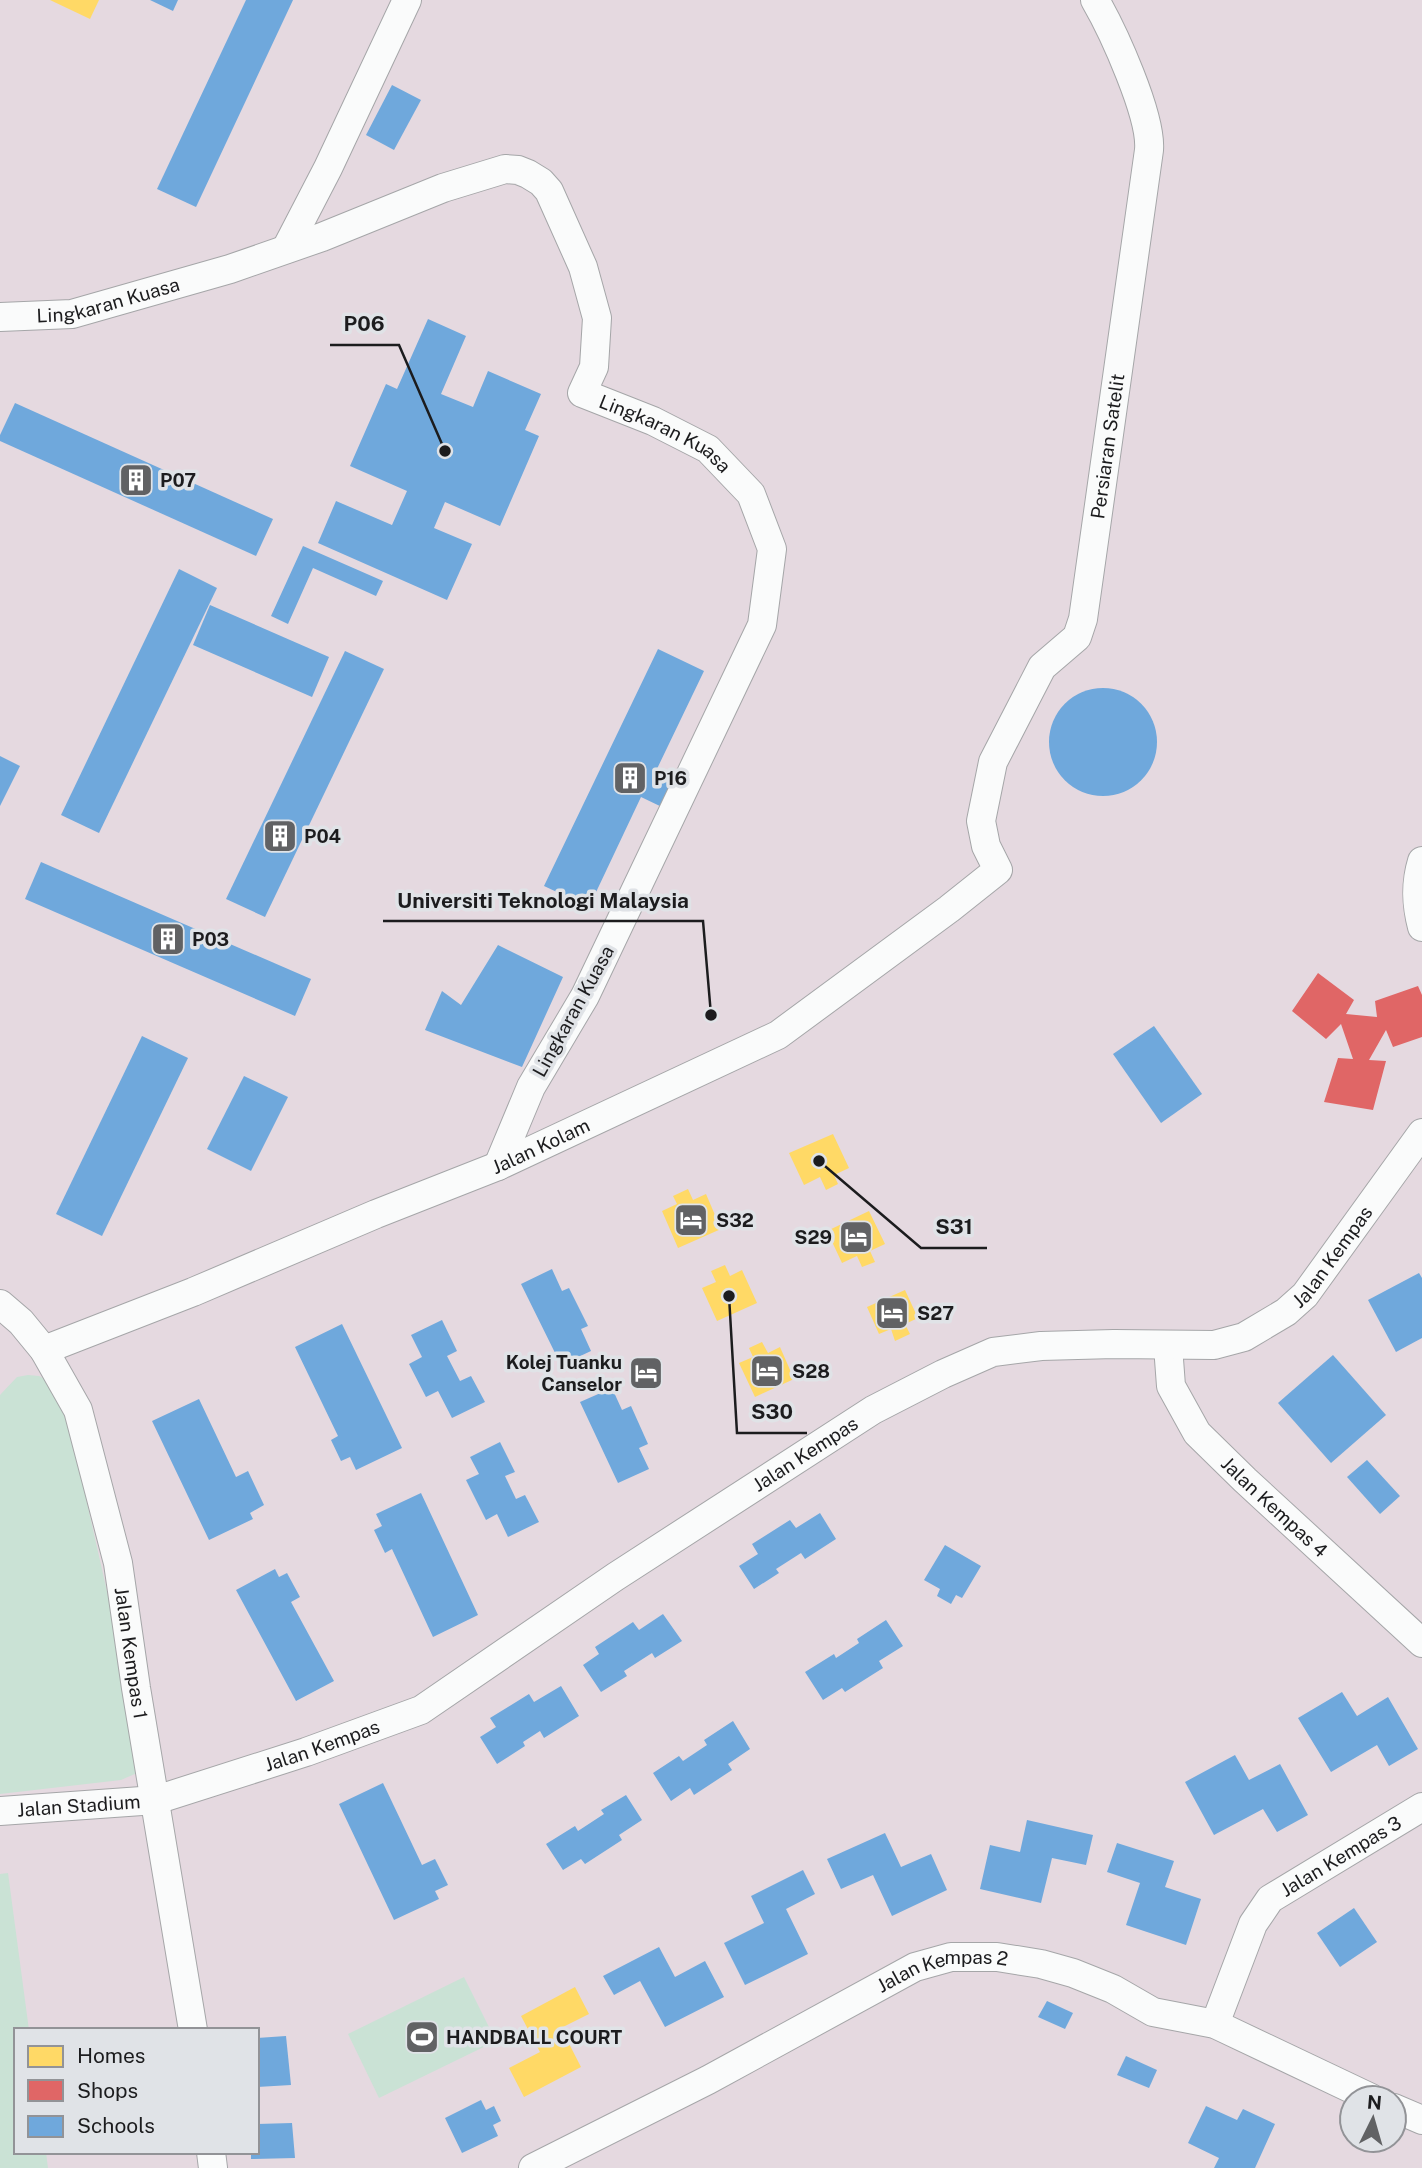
<svg xmlns="http://www.w3.org/2000/svg" width="1422" height="2168" viewBox="0 0 1422 2168" font-family="'Public Sans',sans-serif">
	<style>
		.education { fill: #e5d9e0; fill-rule: evenodd }
		.green { fill: #cae2d5 }
		.homes { fill: #ffd966 }
		.shops { fill: #e06666 }
		.schools { fill: #6fa8dc }
		.lines { fill: none; stroke-linecap: round; stroke-linejoin: round }
		.minor-casing { stroke: #a5a6a8; stroke-width: 30 }
		.minor { stroke: #fafbfb; stroke-width: 28 }
		.labels { text-anchor: middle; stroke-width: 7; stroke-linejoin: round; paint-order: stroke }
		.street-label { font-size: 19px; fill: #1c1c1e; stroke: #e0e3e7 }
		.poi-label { font-size: 19px; font-weight: bold; fill: #1c1c1e; stroke: #e0e3e7; text-anchor: start }
		.leader { fill: none; stroke: #1c1c1e; stroke-width: 2.5 }
		.callout-dot { fill: #1c1c1e; stroke: #e0e3e7; stroke-width: 2.5 }
		.callout-label { font-size: 21px; text-anchor: middle; font-weight: bold; fill: #1c1c1e; stroke: #e0e3e7; stroke-width: 7; stroke-linejoin: round; paint-order: stroke }
	</style>
	<rect width="100%" height="100%" fill="#e1e3e6"/>
	<!-- education -->
	<path class="education" d="M0 0H1422V2168H0ZM16 2030H257V2152H16ZM1352 2098H1394V2140H1352Z"/>
	<!-- green -->
	<g class="green">
		<path d="M28 1375 39 1376 52 1383 73 1428 87 1503 123 1662 137 1773 121 1780 0 1794V1395L17 1377Z"/>
		<path d="M8 1873 29 2030H16V2152H46L48 2168H0V1874Z"/>
		<path d="M464 1977 496 2041 379 2098 348 2034Z"/>
	</g>
	<!-- homes -->
	<g class="homes">
		<path d="M50 0H99L90 19Z"/>
		<path d="M833 1134 849 1168 834 1175 838 1184 826 1190 820 1177 804 1185 789 1153Z"/>
		<path d="M688 1189 693 1200 706 1194 721 1229 678 1248 662 1211 677 1204 673 1196Z"/>
		<path d="M869 1211 885 1244 870 1251 875 1262 862 1267 857 1256 842 1263 827 1231Z"/>
		<path d="M725 1265 730 1276 742 1270 757 1303 717 1321 702 1288 716 1282 711 1271Z"/>
		<path d="M905 1290 918 1318 905 1324 910 1334 895 1341 891 1329 879 1334 867 1307Z"/>
		<path d="M762 1342 768 1353 780 1347 794 1379 755 1397 739 1363 753 1357 749 1348Z"/>
		<path d="M575 1987 589 2014 561 2028 581 2067 524 2097 509 2068 540 2052 521 2016Z"/>
	</g>
	<!-- shops -->
	<path class="shops" d="M1318 973 1354 1000 1346 1014 1377 1017 1375 1001 1418 986 1422 995V1037L1393 1047 1386 1030 1369 1060 1386 1061 1373 1110 1324 1102 1338 1058 1353 1059 1341 1024 1326 1039 1292 1011Z"/>
	<!-- schools -->
	<g class="schools">
		<path d="M150 0H178L173 11Z"/>
		<path d="M246 0H293L196 207 157 189Z"/>
		<path d="M392 85 421 100 394 150 366 135Z"/>
		<path d="M428 319 466 336 441 394 473 407 488 371 541 394 525 430 539 436 500 526 445 502 434 528 472 544 447 600 318 543 336 501 392 525 407 491 350 466 386 384 397 389Z"/>
		<path d="M15 403 273 519 256 556 0 441V435Z"/>
		<path d="M303 546 383 581 376 596 313 568 288 624 271 616Z"/>
		<path d="M179 569 217 588 99 833 61 815Z"/>
		<path d="M210 605 329 657 312 697 193 645Z"/>
		<path d="M658 649 704 671 655 773 676 783 664 808 641 797 589 907 544 886Z"/>
		<path d="M345 651 384 669 265 917 226 899Z"/>
		<circle cx="1103" cy="742" r="54"/>
		<path d="M0 756 20 766 0 806Z"/>
		<path d="M41 862 311 979 295 1016 25 899Z"/>
		<path d="M498 945 563 977 522 1067 425 1030 442 991 461 1005Z"/>
		<path d="M1154 1026 1202 1094 1161 1123 1113 1054Z"/>
		<path d="M142 1036 188 1058 102 1236 56 1214Z"/>
		<path d="M244 1076 288 1097 251 1171 207 1149Z"/>
		<path d="M552 1269 562 1291 569 1288 588 1326 581 1329 591 1351 561 1365 521 1284Z"/>
		<path d="M1419 1273 1422 1278V1338L1396 1352 1368 1300Z"/>
		<path d="M442 1320 457 1351 447 1356 460 1381 471 1376 485 1402 452 1418 438 1391 426 1397 409 1364 422 1357 411 1335Z"/>
		<path d="M342 1324 402 1448 356 1470 350 1457 341 1461 331 1440 338 1436 295 1347Z"/>
		<path d="M1333 1355 1386 1415 1331 1463 1278 1403Z"/>
		<path d="M612 1388 622 1410 631 1406 648 1444 639 1448 649 1469 618 1483 580 1402Z"/>
		<path d="M199 1399 236 1477 248 1471 264 1505 250 1513 253 1519 209 1540 152 1421Z"/>
		<path d="M500 1442 515 1472 505 1476 516 1499 525 1495 539 1522 508 1537 497 1514 486 1520 466 1480 479 1474 470 1457Z"/>
		<path d="M1367 1460 1400 1496 1380 1514 1347 1477Z"/>
		<path d="M421 1493 478 1615 433 1637 392 1549 385 1553 374 1530 382 1526 376 1514Z"/>
		<path d="M820 1513 836 1539 805 1559 801 1553 776 1569 779 1573 754 1589 739 1566 758 1554 752 1544 790 1520 796 1528Z"/>
		<path d="M945 1545 981 1566 962 1598 956 1595 951 1604 937 1596 940 1589 924 1580Z"/>
		<path d="M275 1569 279 1577 287 1573 300 1597 291 1602 334 1681 296 1701 236 1590Z"/>
		<path d="M663 1614 682 1641 655 1658 652 1653 624 1671 627 1676 601 1692 583 1665 599 1654 595 1647 633 1622 639 1630Z"/>
		<path d="M886 1620 903 1646 879 1661 883 1668 845 1692 842 1688 823 1700 805 1672 834 1654 836 1658 859 1643 857 1639Z"/>
		<path d="M561 1686 579 1716 544 1738 540 1731 523 1742 525 1746 497 1764 480 1737 496 1727 490 1718 529 1694 534 1702Z"/>
		<path d="M1342 1692 1357 1716 1388 1697 1418 1749 1389 1766 1377 1745 1331 1772 1298 1718Z"/>
		<path d="M733 1721 750 1749 728 1764 732 1770 694 1795 690 1788 671 1801 653 1773 679 1756 683 1761 707 1745 704 1740Z"/>
		<path d="M1235 1755 1249 1780 1280 1764 1308 1815 1277 1832 1263 1809 1214 1835 1185 1782Z"/>
		<path d="M383 1783 422 1865 435 1859 448 1885 435 1891 439 1899 394 1920 339 1804Z"/>
		<path d="M626 1795 642 1820 619 1835 622 1840 585 1864 581 1859 563 1870 546 1844 575 1826 578 1831 604 1814 601 1810Z"/>
		<path d="M1027 1820 1093 1835 1086 1865 1052 1858 1041 1903 980 1889 990 1845 1020 1852Z"/>
		<path d="M885 1833 901 1867 931 1854 947 1890 892 1916 873 1875 841 1889 827 1859Z"/>
		<path d="M1117 1843 1174 1861 1165 1887 1201 1899 1186 1945 1126 1925 1140 1883 1107 1872Z"/>
		<path d="M803 1870 815 1894 786 1909 808 1954 745 1985 724 1943 764 1923 751 1896Z"/>
		<path d="M1354 1908 1377 1942 1340 1967 1317 1933Z"/>
		<path d="M659 1947 675 1977 705 1961 724 1997 665 2027 640 1981 614 1995 603 1976Z"/>
		<path d="M1047 2001 1073 2013 1065 2029 1038 2017Z"/>
		<path d="M286 2036 291 2085 257 2087V2038Z"/>
		<path d="M1126 2056 1157 2070 1149 2088 1117 2075Z"/>
		<path d="M481 2100 486 2110 494 2106 501 2121 493 2125 498 2136 462 2153 445 2118Z"/>
		<path d="M1206 2106 1237 2120 1243 2109 1275 2124 1255 2168H1214L1219 2158 1188 2143Z"/>
		<path d="M292 2123 295 2158 251 2159V2152H257V2124Z"/>
	</g>
	<g class="lines">
		<!-- minor casing -->
		<g class="minor-casing">
			<g id="minor">
				<path d="M286 249 328 168 407 0"/>
				<path id="s1" d="M0 317 72 314 230 269 322 237 443 188 505 169 518 170 528 174 541 182 549 191 583 267 597 318 594 367 582 393 653 421 708 449 751 494 772 549 762 625 585 996 531 1087 498 1166"/>
				<path d="M1422 861C1415 884 1416 904 1422 927"/>
				<path id="s2" d="M0 1304 21 1322 44 1350 78 1410 118 1563 136 1688 193 2030"/>
				<path id="s3" d="M1168 1346 1171 1386 1197 1433 1245 1480 1422 1643"/>
				<path id="s4" d="M44 1350 193 1292 376 1214 498 1166 778 1035 949 909 998 870 986 846 981 821 993 762 1042 667 1077 637 1083 619 1149 150C1152 116 1113 31 1095 0"/>
				<path id="s5" d="M0 1811 156 1800 306 1752 421 1710 615 1577 873 1410 943 1374 993 1352 1041 1346 1114 1344 1214 1345 1244 1337 1286 1312 1305 1295 1422 1133"/>
				<path id="s6" d="M1215 2024 1253 1924 1270 1899 1422 1807"/>
				<path d="M1394 2108 1422 2120"/>
				<path d="M211 2152 213 2168"/>
				<path id="s7" d="M533 2168 708 2080 915 1967 951 1957H997L1041 1964 1073 1973 1113 1989 1153 2012 1215 2024 1371 2098"/>
			</g>
		</g>
		<!-- minor -->
		<use href="#minor" class="minor"/>
	</g>
	<!-- icons -->
	<defs>
		<g id="building-square" transform="scale(1.75)"><rect x="-9" y="-9" width="18" height="18" rx="4" fill="#616264" stroke="#e0e3e7"/><path d="M-4-6H4V6H1V3H-1V6H-4ZM-2.5-4.3h1.7v1.8h-1.7ZM.8-4.3h1.7v1.8H.8ZM-2.5-1h1.7V.8h-1.7ZM.8-1h1.7V.8H.8Z" fill="#fff"/></g>
		<g id="hotel-square" transform="scale(1.75)"><rect x="-9" y="-9" width="18" height="18" rx="4" fill="#616264" stroke="#e0e3e7"/><path d="M-6-4.5h1.5V1H6V5H4.5V3h-9V5H-6ZM-4 0a1.8 1.8 0 1 1 3.6 0ZM.5 0V-2.5h3Q6-2.5 6 0Z" fill="#fff"/></g>
		<g id="stadium-square" transform="scale(1.75)"><rect x="-9" y="-9" width="18" height="18" rx="4" fill="#616264" stroke="#e0e3e7"/><path d="M0-5a6.5 5 0 1 0 0 10a6.5 5 0 1 0 0-10ZM-3.5-1.8h7v3.6h-7Z" fill="#fff"/></g>
	</defs>
	<g fill-rule="evenodd">
		<use href="#building-square" x="136" y="480"/>
		<use href="#building-square" x="630" y="778"/>
		<use href="#building-square" x="280" y="836"/>
		<use href="#building-square" x="168" y="939"/>
		<use href="#hotel-square" x="691" y="1220"/>
		<use href="#hotel-square" x="856" y="1237"/>
		<use href="#hotel-square" x="892" y="1313"/>
		<use href="#hotel-square" x="767" y="1371"/>
		<use href="#hotel-square" x="646" y="1373"/>
		<use href="#stadium-square" x="422" y="2037"/>
	</g>
	<g class="labels">
		<!-- street labels -->
		<g class="street-label">
			<text dy="7" stroke="none"><textPath href="#s1" startOffset="110">Lingkaran Kuasa</textPath></text>
			<text dy="7" stroke="none"><textPath href="#s1" startOffset="887">Lingkaran Kuasa</textPath></text>
			<text dy="7" stroke="none"><textPath href="#s4" startOffset="1533">Persiaran Satelit</textPath></text>
			<text transform="translate(573 1011) rotate(-61)" y="7">Lingkaran Kuasa</text>
			<text dy="7" stroke="none"><textPath href="#s4" startOffset="537">Jalan Kolam</textPath></text>
			<text dy="7" stroke="none"><textPath href="#s5" startOffset="1486">Jalan Kempas</textPath></text>
			<text dy="7" stroke="none"><textPath href="#s5" startOffset="898">Jalan Kempas</textPath></text>
			<text dy="7" stroke="none"><textPath href="#s3" startOffset="201">Jalan Kempas 4</textPath></text>
			<text dy="7" stroke="none"><textPath href="#s2" startOffset="382">Jalan Kempas 1</textPath></text>
			<text dy="7" stroke="none"><textPath href="#s5" startOffset="331">Jalan Kempas</textPath></text>
			<text dy="7" stroke="none"><textPath href="#s5" startOffset="79">Jalan Stadium</textPath></text>
			<text dy="7" stroke="none"><textPath href="#s6" startOffset="220">Jalan Kempas 3</textPath></text>
			<text dy="7" stroke="none"><textPath href="#s7" startOffset="458">Jalan Kempas 2</textPath></text>
		</g>
		<!-- poi labels -->
		<g class="poi-label">
			<text x="160" y="487">P07</text>
			<text x="654" y="785">P16</text>
			<text x="304" y="843">P04</text>
			<text x="192" y="946">P03</text>
			<text x="716" y="1227">S32</text>
			<text x="832" y="1244" text-anchor="end">S29</text>
			<text x="917" y="1320">S27</text>
			<text x="622" y="1369" text-anchor="end">Kolej Tuanku<tspan x="622" dy="22">Canselor</tspan></text>
			<text x="792" y="1378">S28</text>
			<text x="446" y="2044">HANDBALL COURT</text>
		</g>
	</g>
	<!-- callouts -->
	<path class="leader" d="M445 451L399 345H330M711 1015L703 921H383M819 1161L921 1248H987M729 1296L737 1433H807"/>
	<g class="callout-dot">
		<circle cx="445" cy="451" r="7"/>
		<circle cx="711" cy="1015" r="7"/>
		<circle cx="819" cy="1161" r="7"/>
		<circle cx="729" cy="1296" r="7"/>
	</g>
	<g class="callout-label">
		<text x="364" y="331">P06</text>
		<text x="543" y="908">Universiti Teknologi Malaysia</text>
		<text x="954" y="1234">S31</text>
		<text x="772" y="1419">S30</text>
	</g>
	<!-- legend -->
	<rect x="14" y="2028" width="245" height="126" fill="#e0e3e7" stroke="#929397" stroke-width="2"/>
	<rect x="28" y="2046" width="35" height="21" fill="#ffd966" stroke="#929397" stroke-width="2"/>
	<text x="77" y="2063" font-size="21" fill="#1c1c1e">Homes</text>
	<rect x="28" y="2080" width="35" height="21" fill="#e06666" stroke="#929397" stroke-width="2"/>
	<text x="77" y="2098" font-size="21" fill="#1c1c1e">Shops</text>
	<rect x="28" y="2116" width="35" height="21" fill="#6fa8dc" stroke="#929397" stroke-width="2"/>
	<text x="77" y="2133" font-size="21" fill="#1c1c1e">Schools</text>
	<!-- north arrow -->
	<g transform="translate(1373 2119) rotate(5)"><circle r="33" fill="#e0e3e7" stroke="#929397" stroke-width="2"/>
	<path d="M0-5L12 26L0 18L-12 26Z" fill="#616264"/>
	<text y="-10" font-size="19" font-weight="bold" text-anchor="middle" fill="#1c1c1e">N</text>
	</g>
</svg>
